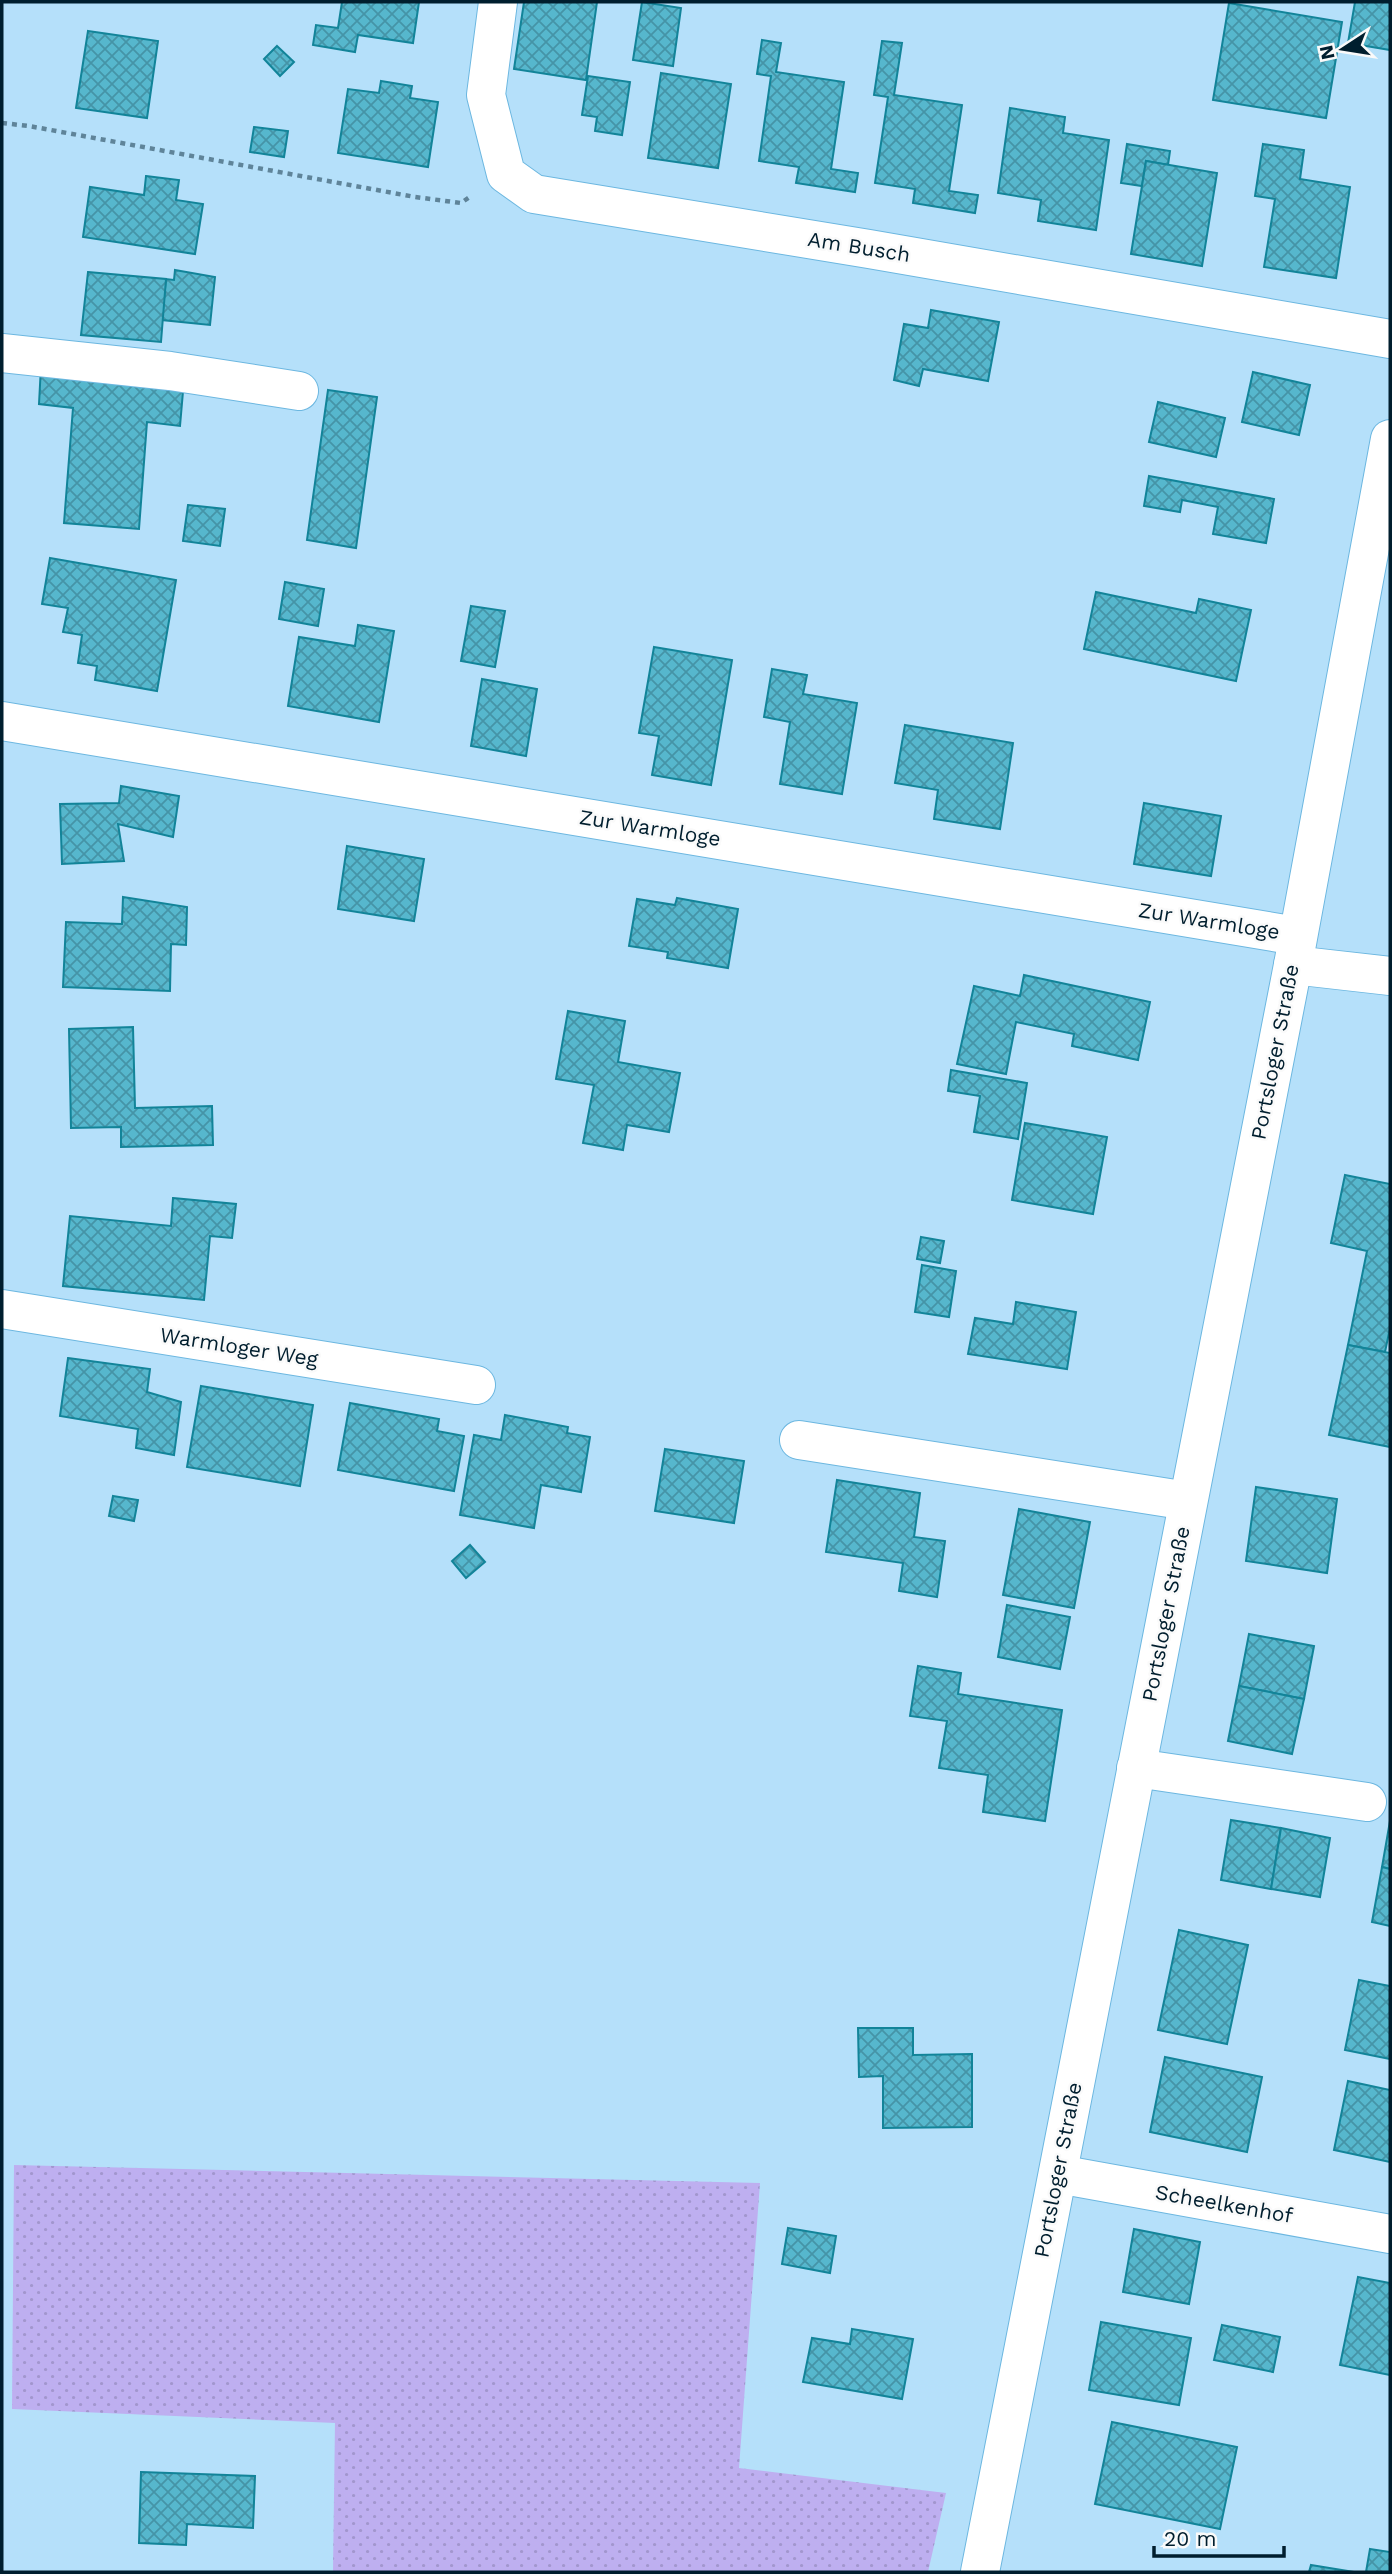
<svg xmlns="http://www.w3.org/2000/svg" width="1392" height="2574" viewBox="0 0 1392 2574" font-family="'Work Sans',sans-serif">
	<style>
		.grass { fill: url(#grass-dots) }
		.building { fill: url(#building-cross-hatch); stroke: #128499; stroke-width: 2 }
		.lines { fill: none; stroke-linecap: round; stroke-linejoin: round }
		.minor-casing { stroke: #6cb7e0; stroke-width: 40 }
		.path { stroke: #5f8499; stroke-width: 4.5; stroke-dasharray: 5 5; stroke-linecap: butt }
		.minor { stroke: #fff; stroke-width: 38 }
		.labels { text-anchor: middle; stroke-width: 5; stroke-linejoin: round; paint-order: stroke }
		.street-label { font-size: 21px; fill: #001e2e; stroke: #fafafa }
	</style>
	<defs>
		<pattern id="grass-dots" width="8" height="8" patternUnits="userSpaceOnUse" patternTransform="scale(1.75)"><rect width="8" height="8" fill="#beaff0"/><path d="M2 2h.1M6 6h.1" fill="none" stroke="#a296ce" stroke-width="1.8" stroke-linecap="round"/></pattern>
		<pattern id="building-cross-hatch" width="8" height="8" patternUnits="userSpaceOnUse" patternTransform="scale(1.75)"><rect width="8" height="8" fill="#56b7cd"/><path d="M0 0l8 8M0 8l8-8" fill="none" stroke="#4594a7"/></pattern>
	</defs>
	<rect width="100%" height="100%" fill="#b5e0fa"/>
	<!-- grass -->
	<path class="grass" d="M14 2165 760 2183 739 2468 946 2493 928 2572H333L335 2423 12 2409Z"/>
	<!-- building -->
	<g class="building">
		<path d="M342 2H419L413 43 358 35 355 52 313 45 316 25 338 28Z"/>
		<path d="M524 2H597L586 80 514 69Z"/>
		<path d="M642 2 681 8 673 66 633 60Z"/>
		<path d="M1355 2H1390V50L1348 43Z"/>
		<path d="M1229 3 1342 22 1326 118 1213 100Z"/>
		<path d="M88 31 158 41 147 118 76 108Z"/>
		<path d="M762 40 781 43 776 72 844 82 831 169 858 173 855 192 796 183 799 167 759 161 771 76 757 74Z"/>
		<path d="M882 41 902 43 894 95 962 105 949 191 978 195 975 213 913 203 915 189 875 183 888 97 874 95Z"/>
		<path d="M277 46 294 62 280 76 264 59Z"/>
		<path d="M661 73 731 84 718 168 648 158Z"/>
		<path d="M588 76 630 82 622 135 595 131 597 117 582 115Z"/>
		<path d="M381 81 412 86 410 98 438 102 428 167 338 153 348 89 379 93Z"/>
		<path d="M1010 108 1065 117 1063 133 1109 140 1096 230 1038 221 1041 200 998 193Z"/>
		<path d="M254 127 288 131 284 157 250 152Z"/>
		<path d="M1127 144 1170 151 1168 165 1146 161 1142 186 1121 183Z"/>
		<path d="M1263 144 1304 150 1300 179 1350 187 1336 278 1264 267 1275 199 1255 196Z"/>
		<path d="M1146 161 1217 173 1202 266 1131 254Z"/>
		<path d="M146 176 179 180 176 200 203 204 195 254 83 237 90 187 144 195Z"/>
		<path d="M175 270 215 277 210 325 162 320 166 279 174 280Z"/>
		<path d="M88 272 166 279 161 342 81 335Z"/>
		<path d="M931 310 999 322 988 381 923 369 919 386 894 380 904 324 928 328Z"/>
		<path d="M41 366 184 380 180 426 147 422 139 529 64 523 73 408 39 404Z"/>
		<path d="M1253 372 1310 385 1299 435 1242 422Z"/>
		<path d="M328 390 377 397 356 548 307 540Z"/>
		<path d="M1158 402 1225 418 1216 457 1149 442Z"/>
		<path d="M1149 476 1274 499 1266 543 1213 534 1218 507 1182 500 1180 512 1144 506Z"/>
		<path d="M188 505 225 509 220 546 183 541Z"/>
		<path d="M50 558 176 580 157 691 95 680 97 666 78 663 82 635 63 632 68 608 42 604Z"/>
		<path d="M285 582 324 589 318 626 279 619Z"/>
		<path d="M1096 592 1196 613 1199 599 1251 610 1236 681 1084 649Z"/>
		<path d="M471 606 505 611 495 667 461 661Z"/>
		<path d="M358 625 394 631 379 722 288 706 299 637 355 646Z"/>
		<path d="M654 647 732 660 711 785 652 775 659 736 639 733Z"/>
		<path d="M772 669 807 675 803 694 857 703 842 794 780 784 790 722 764 717Z"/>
		<path d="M482 679 537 689 526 756 471 746Z"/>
		<path d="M905 725 1013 743 1000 829 934 819 938 790 895 783Z"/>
		<path d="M121 786 179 796 173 837 118 824 124 861 62 864 60 804 119 803Z"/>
		<path d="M1144 803 1221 816 1211 876 1134 864Z"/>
		<path d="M347 846 424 859 414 921 338 909Z"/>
		<path d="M123 897 187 907 186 945 171 944 170 991 63 987 66 922 122 924Z"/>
		<path d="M677 898 738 909 728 968 667 958 668 952 629 946 637 899 675 905Z"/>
		<path d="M1024 975 1150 1002 1138 1060 1072 1046 1074 1034 1016 1022 1006 1074 957 1064 974 986 1020 996Z"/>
		<path d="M568 1011 625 1021 618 1062 680 1073 669 1132 627 1125 623 1150 583 1143 594 1085 556 1079Z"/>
		<path d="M133 1027 135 1108 212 1106 213 1145 121 1147V1127L71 1128 69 1029Z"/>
		<path d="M951 1070 1027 1083 1018 1139 974 1132 980 1096 948 1091Z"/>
		<path d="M1025 1123 1107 1137 1093 1214 1012 1200Z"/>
		<path d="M1345 1175 1390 1184V1328L1385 1352 1348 1345 1367 1251 1331 1243Z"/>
		<path d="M173 1198 236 1204 232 1238 210 1236 204 1300 63 1286 70 1216 171 1226Z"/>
		<path d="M921 1237 944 1241 940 1263 917 1259Z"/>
		<path d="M922 1265 956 1271 949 1317 915 1312Z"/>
		<path d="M1016 1302 1076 1312 1067 1369 968 1354 975 1318 1013 1324Z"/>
		<path d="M1348 1345 1390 1353V1447L1329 1435Z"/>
		<path d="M68 1358 150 1369 147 1392 181 1402 174 1455 136 1448 138 1429 60 1416Z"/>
		<path d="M201 1386 313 1405 300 1486 187 1467Z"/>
		<path d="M350 1403 439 1419 437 1431 464 1436 454 1491 338 1470Z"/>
		<path d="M505 1415 568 1427 567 1433 590 1437 581 1492 541 1485 534 1528 460 1515 474 1435 501 1440Z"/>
		<path d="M665 1449 744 1461 734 1523 655 1511Z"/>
		<path d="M837 1480 920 1493 914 1537 945 1541 937 1597 899 1591 903 1563 826 1552Z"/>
		<path d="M1256 1487 1337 1499 1327 1573 1246 1561Z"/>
		<path d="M113 1496 138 1500 134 1521 109 1516Z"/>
		<path d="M1019 1509 1090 1522 1074 1608 1003 1595Z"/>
		<path d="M470 1545 485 1562 466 1578 452 1561Z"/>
		<path d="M1007 1605 1070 1617 1060 1669 998 1657Z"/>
		<path d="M1249 1634 1314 1646 1304 1699 1239 1686Z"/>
		<path d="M918 1666 961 1673 958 1694 1062 1710 1045 1821 983 1812 988 1775 939 1768 947 1721 910 1716Z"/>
		<path d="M1239 1686 1304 1699 1292 1754 1228 1741Z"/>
		<path d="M1231 1820 1281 1828 1271 1889 1221 1880Z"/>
		<path d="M1390 1821V1869L1382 1867Z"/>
		<path d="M1281 1828 1330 1838 1320 1897 1271 1889Z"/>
		<path d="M1382 1867 1390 1869V1926L1372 1922Z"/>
		<path d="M1179 1930 1248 1945 1227 2044 1158 2030Z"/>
		<path d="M1359 1980 1390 1986V2059L1345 2050Z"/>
		<path d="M858 2028H913V2055L972 2054V2127L883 2128V2076L859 2077Z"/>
		<path d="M1165 2057 1262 2077 1247 2152 1150 2132Z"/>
		<path d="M1348 2081 1390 2090V2162L1334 2150Z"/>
		<path d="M788 2228 836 2236 830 2273 782 2264Z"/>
		<path d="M1134 2229 1200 2242 1189 2304 1123 2292Z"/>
		<path d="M1358 2277 1390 2283V2375L1340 2365Z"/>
		<path d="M1101 2322 1191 2338 1179 2405 1089 2390Z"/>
		<path d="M1222 2325 1280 2337 1273 2372 1214 2360Z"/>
		<path d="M852 2329 913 2339 902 2399 803 2382 812 2338 850 2344Z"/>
		<path d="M1112 2422 1237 2447 1220 2529 1095 2504Z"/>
		<path d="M141 2472 255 2476 253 2528 187 2524 186 2545 139 2543Z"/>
		<path d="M1370 2549 1390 2552V2572H1366Z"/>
		<path d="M1311 2565 1354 2572H1309Z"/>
	</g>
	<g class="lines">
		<!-- minor casing -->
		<g class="minor-casing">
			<g id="minor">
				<path d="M498 2 486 95 506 174 534 194 869 249 1390 339"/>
				<path d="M2 353 170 371 299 391"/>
				<path d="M2 721 1297 936"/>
				<path d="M1293 965 1390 976"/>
				<path d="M2 1309 476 1385"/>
				<path d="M799 1440 1188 1501"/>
				<path d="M1136 1768 1367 1802"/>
				<path d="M1058 2174 1390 2234"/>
				<path d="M980 2572 1293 965 1390 439"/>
			</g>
		</g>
		<!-- path -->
		<path class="path" d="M2 123 29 126 415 197 461 203 471 196"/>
		<!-- minor -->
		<use href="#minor" class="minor"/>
	</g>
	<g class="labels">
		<!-- street labels -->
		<g class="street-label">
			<text transform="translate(859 247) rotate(9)" y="7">Am Busch</text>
			<text transform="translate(650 828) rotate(9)" y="7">Zur Warmloge</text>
			<text transform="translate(1209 921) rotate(9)" y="7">Zur Warmloge</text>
			<text transform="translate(1275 1052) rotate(-79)" y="7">Portsloger Straße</text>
			<text transform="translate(239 1347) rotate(9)" y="7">Warmloger Weg</text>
			<text transform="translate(1166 1614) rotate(-79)" y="7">Portsloger Straße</text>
			<text transform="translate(1058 2170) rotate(-79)" y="7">Portsloger Straße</text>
			<text transform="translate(1224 2204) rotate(10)" y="7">Scheelkenhof</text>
		</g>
	</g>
	<!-- border -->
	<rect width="1392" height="2574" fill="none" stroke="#001e2e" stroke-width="7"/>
	<!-- north arrow -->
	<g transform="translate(1343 49) rotate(258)" stroke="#fafafa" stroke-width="5" paint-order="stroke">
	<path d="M0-5L12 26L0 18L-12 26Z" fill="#001e2e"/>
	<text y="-10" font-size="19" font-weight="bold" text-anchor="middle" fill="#001e2e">N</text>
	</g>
	<!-- scale -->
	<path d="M1154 2546v10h130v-10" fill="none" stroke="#001e2e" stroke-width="3.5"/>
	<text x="1164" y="2546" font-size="21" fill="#001e2e" stroke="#fafafa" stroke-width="5" paint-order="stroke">20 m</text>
</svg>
